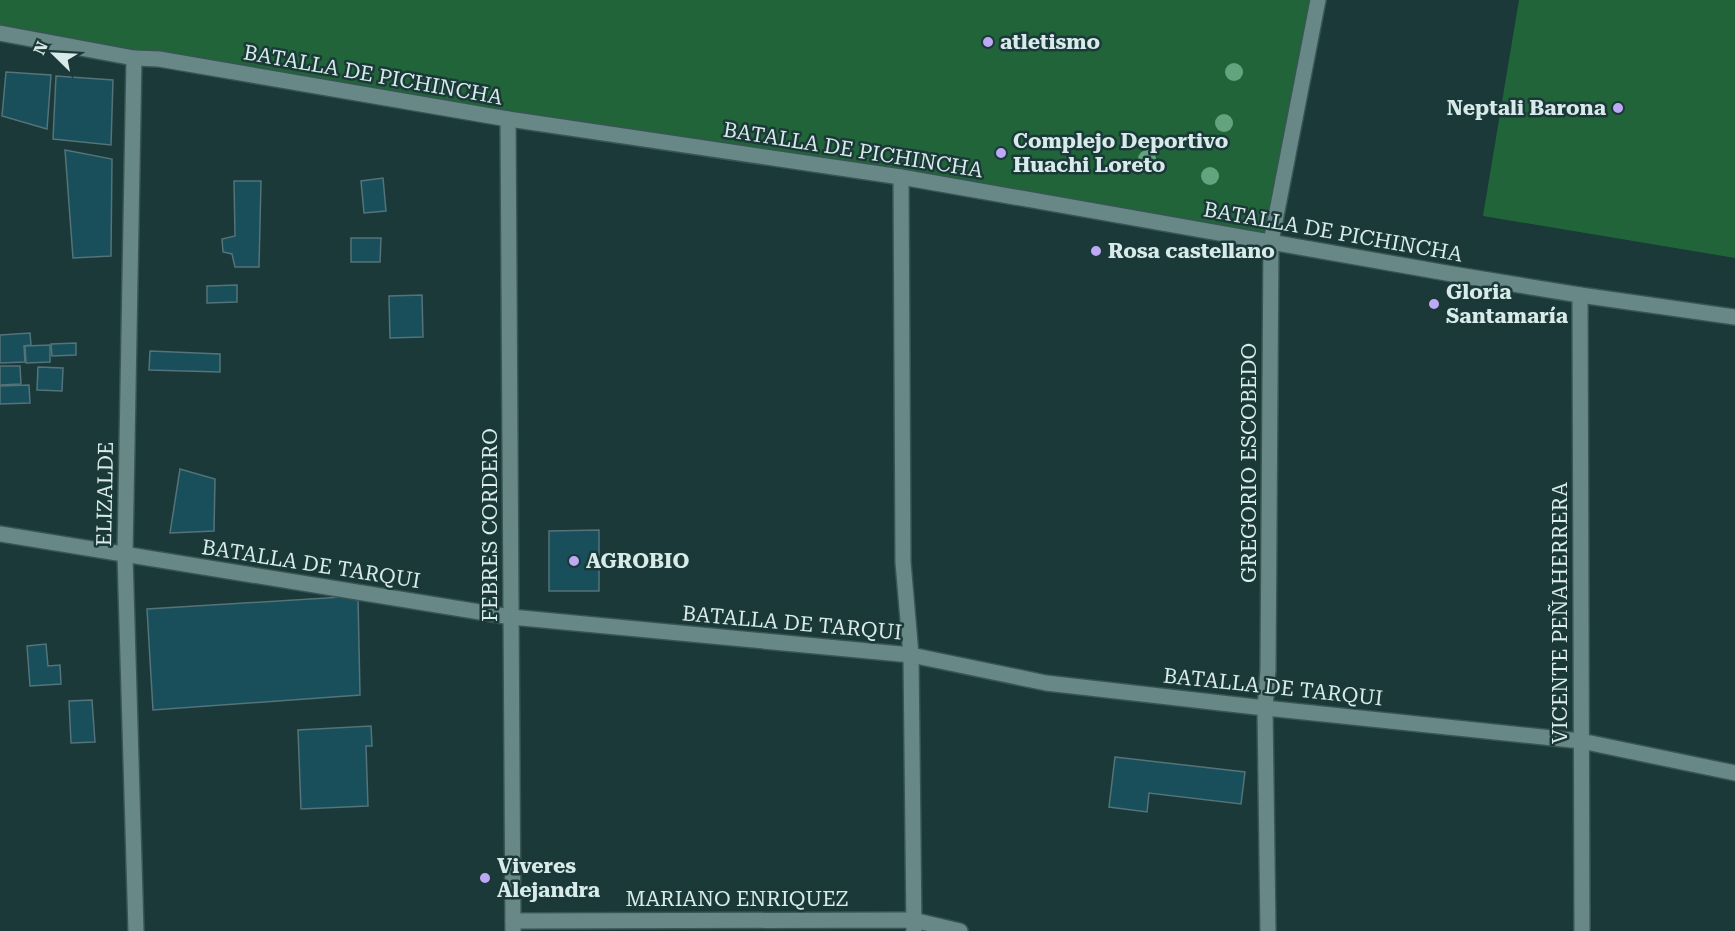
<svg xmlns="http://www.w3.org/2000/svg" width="1735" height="931" viewBox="0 0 1735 931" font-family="'Roboto Serif',serif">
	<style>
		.green { fill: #216439 }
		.building { fill: #194f5a; stroke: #54737a; stroke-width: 1.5 }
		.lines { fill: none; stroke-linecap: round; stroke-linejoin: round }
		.minor-casing { stroke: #385554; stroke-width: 18 }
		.minor { stroke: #678887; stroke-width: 15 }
		.tree { fill: #63a47e }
		.poi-dot { fill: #bea9f4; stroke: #1a3938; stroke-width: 2 }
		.labels { text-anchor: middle; stroke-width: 5; stroke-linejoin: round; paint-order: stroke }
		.poi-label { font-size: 21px; font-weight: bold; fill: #d8eae9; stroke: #1a3938; text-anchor: start }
		.street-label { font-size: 21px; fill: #d8eae9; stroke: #1a3938 }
	</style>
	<rect width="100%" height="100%" fill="#1a3938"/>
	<!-- green -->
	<g class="green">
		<path d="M0 0H1320L1268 244 0 30Z"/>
		<path d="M1519 0H1735V258L1483 216Z"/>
	</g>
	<!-- building -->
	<g class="building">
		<path d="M6 72 51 75 47 129 2 116Z"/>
		<path d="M56 76 113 80 111 145 53 139Z"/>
		<path d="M65 150 112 159 111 256 73 258Z"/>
		<path d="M383 178 386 211 364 213 361 181Z"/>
		<path d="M234 181H261L259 267H235L232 254 223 252 222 239 235 236Z"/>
		<path d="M351 238H381L380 262H351Z"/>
		<path d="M237 285V302L207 303V286Z"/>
		<path d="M422 295 423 337 390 338 389 296Z"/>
		<path d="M30 333 31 345 24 346 25 362 0 363V335Z"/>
		<path d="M76 343V355L52 356 51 344Z"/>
		<path d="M50 345V362L26 363 25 346Z"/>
		<path d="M150 351 220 354V372L149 370Z"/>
		<path d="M0 366H20L21 384 0 385Z"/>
		<path d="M38 367 63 368 62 391 37 390Z"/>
		<path d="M29 385 30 403 0 404V386Z"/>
		<path d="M180 469 215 479 214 531 170 533Z"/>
		<path d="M599 530V591H549V531Z"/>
		<path d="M358 596 360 695 153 710 147 609Z"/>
		<path d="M46 644 48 666 60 665 61 684 30 686 27 646Z"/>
		<path d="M92 700 95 742 71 743 69 701Z"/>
		<path d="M371 726 372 746H366L368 806 301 809 298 730Z"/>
		<path d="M1115 757 1245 772 1241 804 1149 793 1147 812 1109 807Z"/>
	</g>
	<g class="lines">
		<!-- minor casing -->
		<g class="minor-casing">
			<g id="minor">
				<path d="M0 33 134 58 159 59 508 119 901 177 1458 275 1580 295 1735 317"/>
				<path d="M134 58 125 555 136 931"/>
				<path d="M508 119 513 931"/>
				<path d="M901 177 903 562 911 655 914 931"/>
				<path d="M1580 295 1582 931"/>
				<path d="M0 534 511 617 911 655 1046 683 1265 708 1581 741 1735 773"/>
				<path d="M513 921 913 920 960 931"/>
				<path d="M1268 931 1265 708 1268 670 1271 242 1318 0"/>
			</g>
		</g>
		<!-- minor -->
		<use href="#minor" class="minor"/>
	</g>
	<!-- trees -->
	<g class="tree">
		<circle cx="1234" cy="72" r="9"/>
		<circle cx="1224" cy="123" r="9"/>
		<circle cx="1147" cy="159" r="9"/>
		<circle cx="1210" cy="176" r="9"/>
	</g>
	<!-- markers -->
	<g class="poi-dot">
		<circle cx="988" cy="42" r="6"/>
		<circle cx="1618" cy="108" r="6"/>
		<circle cx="1001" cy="153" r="6"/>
		<circle cx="1096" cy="251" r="6"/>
		<circle cx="1434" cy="304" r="6"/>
		<circle cx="574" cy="561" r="6"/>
		<circle cx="485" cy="878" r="6"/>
	</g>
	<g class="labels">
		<!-- poi labels -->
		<g class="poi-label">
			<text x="1000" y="49">atletismo</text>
			<text x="1606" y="115" text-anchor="end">Neptali Barona</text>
			<text x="1013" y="148">Complejo Deportivo<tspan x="1013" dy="24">Huachi Loreto</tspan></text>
			<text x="1108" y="258">Rosa castellano</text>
			<text x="1446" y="299">Gloria<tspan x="1446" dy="24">Santamaría</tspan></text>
			<text x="586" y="568">AGROBIO</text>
			<text x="497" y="873">Viveres<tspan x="497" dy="24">Alejandra</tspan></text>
		</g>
		<!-- street labels -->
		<g class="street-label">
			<text transform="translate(373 75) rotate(10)" y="7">BATALLA DE PICHINCHA</text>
			<text transform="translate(853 150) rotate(9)" y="7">BATALLA DE PICHINCHA</text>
			<text transform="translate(1333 232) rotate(10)" y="7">BATALLA DE PICHINCHA</text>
			<text transform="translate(1249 463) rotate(-90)" y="7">GREGORIO ESCOBEDO</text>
			<text transform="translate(105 494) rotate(-89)" y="7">ELIZALDE</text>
			<text transform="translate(490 525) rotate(-90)" y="7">FEBRES CORDERO</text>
			<text transform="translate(311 564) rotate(9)" y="7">BATALLA DE TARQUI</text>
			<text transform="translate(1560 613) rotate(-90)" y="7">VICENTE PEÑAHERRERA</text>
			<text transform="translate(792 623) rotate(5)" y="7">BATALLA DE TARQUI</text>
			<text transform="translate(1273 687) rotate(6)" y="7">BATALLA DE TARQUI</text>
			<text x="737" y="906">MARIANO ENRIQUEZ</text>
		</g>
	</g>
	<!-- north arrow -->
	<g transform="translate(54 54) rotate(294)" stroke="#1a3938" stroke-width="4.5" paint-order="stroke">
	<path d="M0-4.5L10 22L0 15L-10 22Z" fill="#d8eae9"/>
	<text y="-9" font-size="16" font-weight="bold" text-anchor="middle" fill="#d8eae9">N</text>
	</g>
</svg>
